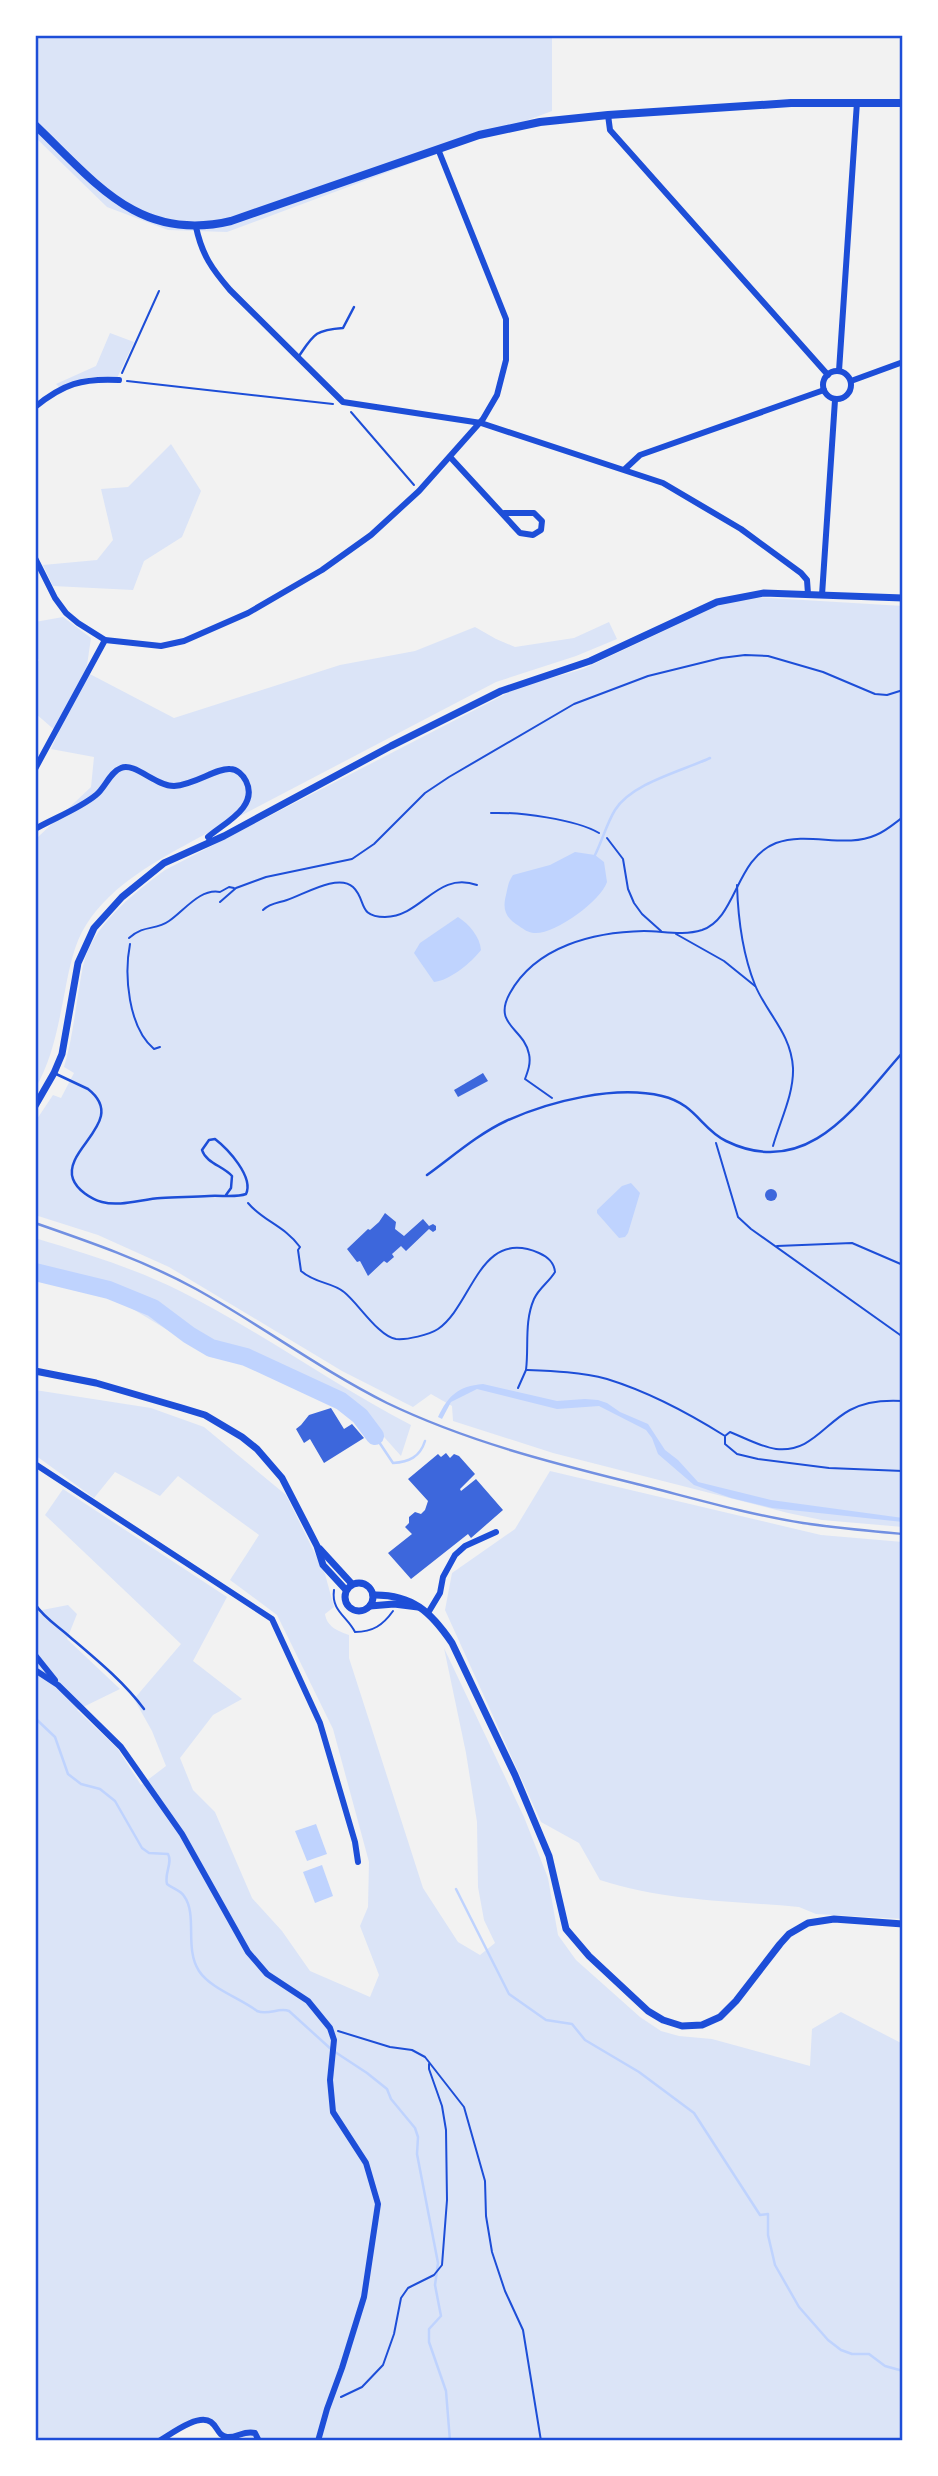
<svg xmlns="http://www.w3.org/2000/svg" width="938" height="2476" viewBox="0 0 938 2476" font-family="'Work Sans',sans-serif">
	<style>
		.green { fill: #dbe4f7 }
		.water { fill: #bfd3fe }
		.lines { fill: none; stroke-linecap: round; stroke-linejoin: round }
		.stream { stroke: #bfd3fe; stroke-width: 2.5 }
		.river { stroke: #bfd3fe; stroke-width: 18 }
		.building { fill: #3d67dc }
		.path { stroke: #1d4ed8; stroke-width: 2 }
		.service { stroke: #1d4ed8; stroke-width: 2.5 }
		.minor { stroke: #1d4ed8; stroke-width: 6 }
		.tertiary { stroke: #1d4ed8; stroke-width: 7 }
		.secondary { stroke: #1d4ed8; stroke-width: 8 }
		.rail { stroke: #7290e2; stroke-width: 2.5 }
		.neatline { fill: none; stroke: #1d4ed8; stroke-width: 2.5 }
	</style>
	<rect width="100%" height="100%" fill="#f2f2f2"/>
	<!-- green -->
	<g class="green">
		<path d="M35 35H552V111L227 232 168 230 107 207 35 137Z"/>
		<path d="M110 333 134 342 117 378 91 377 60 388 56 384 96 366Z"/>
		<path d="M171 444 201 491 182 537 144 561 133 590 53 586 43 565 97 560 113 540 101 489 128 487Z"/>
		<path d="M755 597 903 606V1527L822 1520 788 1513 553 1453 453 1421 452 1406 431 1394 413 1407 342 1371 169 1267 98 1235 35 1215V1122L53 1095 61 1098 74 1073 64 1067C74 1034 76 1000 83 966 92 925 133 894 165 870L519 687 583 669 723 603Z"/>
		<path d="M63 617 91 638 86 672 174 718 340 665 415 651 475 627 496 639 515 647 574 638 609 622 617 639 576 656 496 682 200 837C158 860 113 883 86 925 74 943 69 970 65 991 58 1026 53 1058 35 1089V845L38 837 91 787 94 757 51 749 58 733 35 713V666L39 660 35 657V622Z"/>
		<path d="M35 1238C84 1253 134 1268 180 1291 260 1331 332 1384 411 1425L401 1456 352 1401 241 1352 184 1340 103 1291 35 1275Z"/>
		<path d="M35 1390 151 1408 204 1427 286 1495 325 1574 334 1607 325 1614C327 1627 338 1631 349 1635V1658L423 1888 458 1942 480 1955 495 1943 484 1920 478 1887 477 1822 466 1753 444 1648 524 1817 548 1878 558 1935 576 1960 640 2017 661 2031 679 2036 712 2039 810 2066 812 2029 841 2012 903 2044V2441H247L242 2433 230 2438 204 2419 159 2441H35V1609L37 1611 68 1605 77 1614 67 1639 120 1689 77 1710 117 1748 141 1785 166 1766 152 1731 134 1699 181 1644 45 1515 63 1489 227 1597 193 1661 242 1699 213 1715 180 1758 193 1790 215 1812 252 1898 282 1931 310 1971 370 1997 379 1975 360 1926 368 1907 369 1862 333 1729 277 1615 230 1580 259 1535 178 1476 160 1496 115 1472 94 1498 35 1455Z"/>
		<path d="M550 1471 821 1535 903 1542V1919L816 1914 799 1907C733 1901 663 1901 600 1880L579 1843 541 1822 445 1610 452 1573 515 1529Z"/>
	</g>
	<!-- water -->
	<g class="water">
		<path d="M575 852 595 855 604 862 607 882C601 901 554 935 534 933 529 933 523 929 519 926 506 918 502 910 506 895 508 887 508 882 513 875L550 865Z"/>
		<path d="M458 917C469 924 480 937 481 950 472 962 449 981 434 982L414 953 420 943Z"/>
		<path d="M631 1183 640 1193 628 1233 625 1237 619 1238 597 1213V1210L622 1186Z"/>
		<path d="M483 1384 557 1401 585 1399 598 1400 607 1403 620 1412 648 1424 665 1450 678 1460 698 1482 771 1500 903 1518V1522L772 1508 731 1498 694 1485 658 1454 652 1438 646 1430 599 1406 557 1409 477 1389 451 1402 442 1419 438 1417C448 1396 458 1386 483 1384Z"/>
		<path d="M316 1824 327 1854 307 1861 295 1831Z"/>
		<path d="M322 1865 333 1896 315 1903 303 1872Z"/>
	</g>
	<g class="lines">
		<!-- stream -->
		<g class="stream">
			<path d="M595 855C602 841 607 823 615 810 632 783 682 771 710 758"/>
			<path d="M375 1436 393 1463C409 1462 420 1457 425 1441"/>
			<path d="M35 1718 55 1737 68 1774 81 1784 100 1789 115 1801 142 1848 149 1853 168 1854C173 1863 164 1873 167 1884 173 1889 180 1890 184 1896 198 1915 184 1948 199 1971 211 1989 240 1998 257 2011 269 2016 278 2007 289 2011L332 2050 367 2073 387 2089 391 2099 415 2128 418 2137 417 2154 438 2263 435 2285 441 2316 429 2329V2342L446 2391 450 2441"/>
			<path d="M456 1889 509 1994 546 2020 572 2024 585 2040 639 2072 694 2113 760 2215 768 2214V2235L775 2265 799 2307 828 2340 841 2350 852 2354H869L885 2366 903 2371"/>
		</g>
		<!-- river -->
		<path class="river" d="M35 1272 109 1290 153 1308 189 1335 211 1348 246 1357 341 1401 360 1416 375 1436"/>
	</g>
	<!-- building -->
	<g class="building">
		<path d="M483 1073 488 1081 458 1097 454 1090Z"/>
		<circle cx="771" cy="1195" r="6"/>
		<path d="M385 1213 396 1222 395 1229 404 1236 423 1219 429 1226 433 1224 436 1226V1230L433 1232 429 1229 406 1251 401 1246 392 1254 394 1257 387 1263 384 1261 368 1276 360 1261 357 1262 347 1249 368 1229 370 1230 379 1222Z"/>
		<path d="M331 1408 344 1429 352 1424 364 1438 324 1463 310 1439 304 1443 296 1429 301 1425 309 1415Z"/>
		<path d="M446 1453 450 1458 454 1454 459 1456 475 1474 460 1489 461 1491 476 1479 503 1510 471 1538 468 1534 411 1579 388 1553 412 1534 405 1527 409 1523V1517L415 1512 421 1514 425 1510 428 1501 408 1479 438 1454 441 1457Z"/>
	</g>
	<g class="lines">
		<!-- path -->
		<g class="path">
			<path d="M122 373 159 291"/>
			<path d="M127 381 333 404"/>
			<path d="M351 412 414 485"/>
			<path d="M491 813C519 812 575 819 599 833"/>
			<path d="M607 838 623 859 628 889 634 903 642 914 661 931"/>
			<path d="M737 885C738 918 743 955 755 985 767 1014 791 1033 793 1068 794 1094 780 1121 773 1146"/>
			<path d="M220 902 236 888 266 877 352 859 374 844 425 793 449 777 574 704 648 676 721 658 745 655 768 656 823 672 875 694 887 695 903 690"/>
			<path d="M263 910C270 903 278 903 287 900 303 895 338 873 353 887 367 900 357 917 385 917 423 916 436 871 477 885"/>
			<path d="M676 934 724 961 755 986"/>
			<path d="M129 938C145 924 155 931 169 921 184 911 200 888 220 892L229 887 234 888"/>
			<path d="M130 944C124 975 128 1027 154 1049L160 1047"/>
			<path d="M552 1098 525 1079C528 1071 531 1063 529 1054 524 1028 492 1025 510 993 536 946 594 932 644 931 663 931 683 936 702 930 737 918 735 859 776 843 809 831 845 849 876 835 886 831 895 823 903 817"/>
			<path d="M716 1143 738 1217 751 1229 903 1337"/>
			<path d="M248 1203C263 1221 285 1226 300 1247L298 1250 301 1271C316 1284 332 1282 344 1292 358 1303 379 1337 396 1339 407 1340 429 1335 438 1329 473 1305 479 1227 539 1253 548 1257 554 1262 555 1272 549 1282 539 1288 534 1299 524 1322 529 1346 526 1370"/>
			<path d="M777 1246 852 1243 903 1265"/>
			<path d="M518 1388 526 1370C552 1371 581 1372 607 1379 646 1391 690 1414 725 1436L730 1432C745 1438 761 1447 776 1449 810 1453 824 1424 850 1410 866 1401 886 1400 903 1401"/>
			<path d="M725 1437V1444L737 1454 758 1459 829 1468 903 1471"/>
			<path d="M334 1590C331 1611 347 1616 355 1632 373 1632 383 1625 393 1611"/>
			<path d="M338 2031 390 2047 412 2050 425 2057 464 2107 485 2181 486 2216 492 2252 505 2291 523 2330 541 2441"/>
			<path d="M341 2397 362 2387 383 2365 394 2334 401 2298 408 2288 434 2275 442 2265 447 2200 446 2130 442 2106 429 2069V2064"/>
		</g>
		<!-- service -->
		<g class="service">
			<path d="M299 356C314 334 315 330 343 328L354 307"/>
			<path d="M54 1073 88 1089C129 1121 62 1149 73 1179 77 1190 91 1199 102 1202 120 1207 142 1199 161 1198 177 1197 193 1197 209 1196 221 1195 236 1198 246 1194 254 1177 228 1149 215 1139L209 1140 202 1150C206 1163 223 1166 232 1176L231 1188 226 1195"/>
			<path d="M427 1175C452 1157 478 1134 506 1121 550 1101 615 1085 662 1096 696 1104 701 1129 726 1141 808 1181 856 1105 903 1052"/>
			<path d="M35 1604C44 1618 58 1626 70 1637 96 1659 124 1682 144 1709"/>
		</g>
		<!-- minor -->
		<g class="minor">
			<path d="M608 115 610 130 828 375"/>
			<path d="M196 227C202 255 212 269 230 290L343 402 481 423 663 483 741 529 801 573 807 580 808 594"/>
			<circle cx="837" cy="385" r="14"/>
			<path d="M839 371 857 102"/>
			<path d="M851 381 903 362"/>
			<path d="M35 407C63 384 82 378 119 380"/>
			<path d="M451 458 520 533 533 535 541 530 542 521 534 513H504"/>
			<path d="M625 469 640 455 824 390"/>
			<path d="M35 558 55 598 66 613 78 623 105 640 161 646 184 641 248 613 322 570 371 535 419 491 483 419 497 395 506 360V319L438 149"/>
			<path d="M822 595 835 400"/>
			<path d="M35 769 105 640"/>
			<path d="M35 829C54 818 79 809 96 795 105 788 110 772 121 768 135 762 155 786 174 786 195 785 216 768 230 769 237 769 243 775 246 781 259 807 224 823 208 837L211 841"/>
			<path d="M35 1464 272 1619 320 1723 355 1842 358 1862"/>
			<path d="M428 1613 440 1593 443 1577 455 1555 465 1546 496 1532"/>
			<path d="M35 1655 55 1680"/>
			<path d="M35 1670 58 1685 121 1747 182 1834 248 1952 267 1974 308 2001 330 2028 334 2040 330 2080 333 2112 366 2163 378 2204 364 2297 342 2368 327 2409 318 2441"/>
			<path d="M159 2441C171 2434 198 2413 211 2422 218 2427 218 2436 227 2437 237 2438 244 2430 255 2433L259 2441"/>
		</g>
		<!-- tertiary -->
		<g class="tertiary">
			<path d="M35 1106 54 1073 62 1054 78 963 94 928 122 897 164 863 224 836 391 746 501 691 590 661 717 602 764 593 903 598"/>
			<path d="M35 1371 96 1383 182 1408 205 1415 242 1437 257 1449 282 1478 317 1546 323 1565 346 1590"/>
			<path d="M320 1549 352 1584"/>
			<circle cx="359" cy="1597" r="14"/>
			<path d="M373 1595C412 1594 431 1612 452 1643L515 1775 549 1856 566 1929 589 1956 648 2011 663 2020 682 2026 702 2025 720 2017 736 2001 780 1944 789 1934 808 1923 834 1919 903 1924"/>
			<path d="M370 1606 394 1604 418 1607"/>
		</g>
		<!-- secondary -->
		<path class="secondary" d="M35 125C95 182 139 243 231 221L479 135 540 122 608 115 791 103H903"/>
		<!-- rail -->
		<path class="rail" d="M35 1223C90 1242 145 1261 196 1289 261 1325 321 1370 387 1403 466 1441 549 1462 633 1483 689 1497 746 1514 803 1523 836 1528 870 1531 903 1534"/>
	</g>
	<!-- border -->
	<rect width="938" height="2476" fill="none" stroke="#ffffff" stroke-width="74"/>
	<rect x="37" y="37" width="864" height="2402" class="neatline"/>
</svg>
